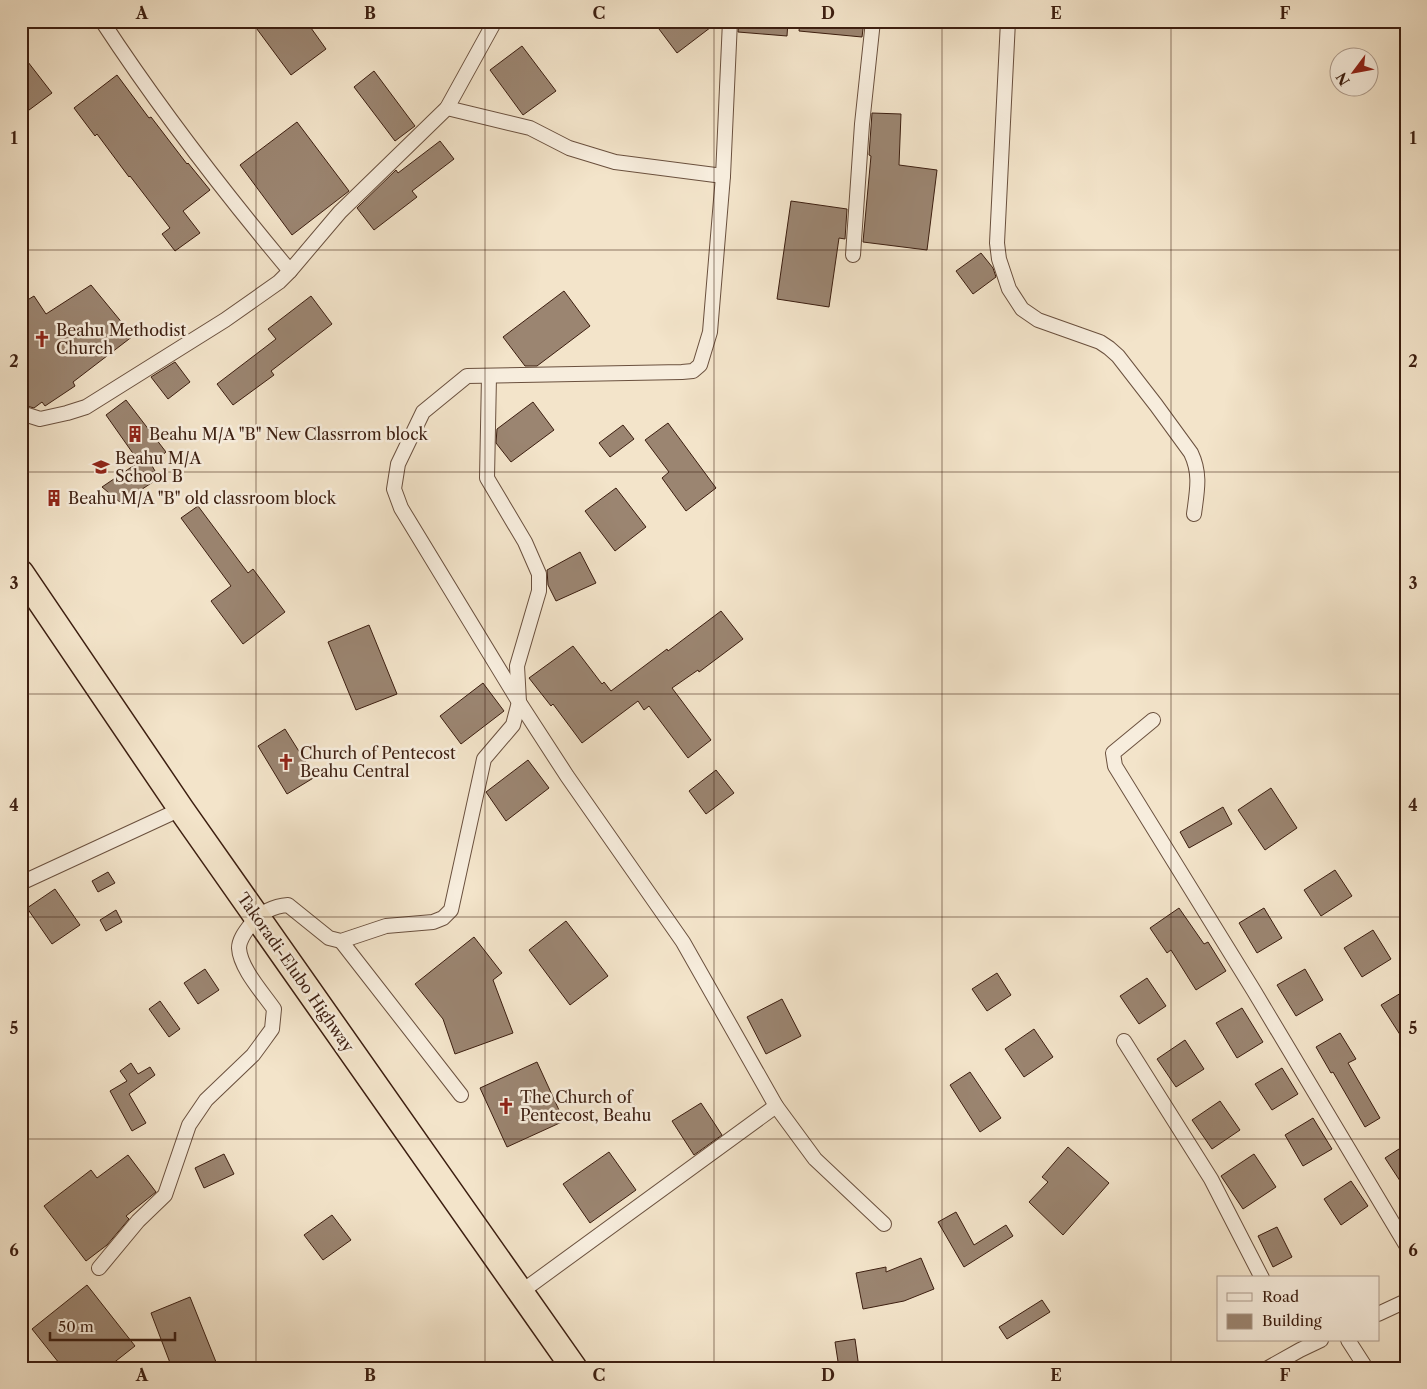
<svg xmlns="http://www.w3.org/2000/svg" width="1427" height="1389" viewBox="0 0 1427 1389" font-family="'Libre Caslon Text',serif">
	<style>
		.building { fill: #9b8571; stroke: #3c1e10 }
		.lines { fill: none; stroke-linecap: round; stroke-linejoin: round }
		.street-casing { stroke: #6a503e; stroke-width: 16 }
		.highway-casing { stroke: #3c1e10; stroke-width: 28 }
		.street { stroke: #f7eddd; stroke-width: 14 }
		.highway { stroke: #f3e4ca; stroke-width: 25 }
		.grid { fill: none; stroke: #3c1e10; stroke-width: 1; stroke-opacity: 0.55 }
		.labels { text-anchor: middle; stroke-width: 5; stroke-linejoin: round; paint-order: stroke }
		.poi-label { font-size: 16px; fill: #3c1e10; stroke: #f7eddd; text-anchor: start }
		.street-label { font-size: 16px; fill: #3c1e10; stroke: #f7eddd }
		.neatline { fill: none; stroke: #3c1e10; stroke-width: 2 }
		.grid-label { font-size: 16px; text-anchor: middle; font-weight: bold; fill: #3c1e10 }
	</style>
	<rect width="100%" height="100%" fill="#f3e4ca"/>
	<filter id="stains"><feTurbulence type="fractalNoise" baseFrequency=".004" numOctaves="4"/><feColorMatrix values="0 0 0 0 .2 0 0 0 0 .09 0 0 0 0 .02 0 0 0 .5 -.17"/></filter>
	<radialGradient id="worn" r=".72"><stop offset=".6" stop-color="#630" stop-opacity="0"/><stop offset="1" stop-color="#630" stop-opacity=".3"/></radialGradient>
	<!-- building -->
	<g class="building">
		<path d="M251 21H306L326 49 291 75Z"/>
		<path d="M653 21H719L677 53Z"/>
		<path d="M739 21H788L787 36 738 32Z"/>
		<path d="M800 21H864L862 37 799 31Z"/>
		<path d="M522 46 556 91 523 115 490 70Z"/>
		<path d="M21 53 52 93 21 116Z"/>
		<path d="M374 71 415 126 395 141 354 87Z"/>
		<path d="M117 75 149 118 151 117 187 164 188 163 210 190 183 211 200 233 175 251 162 234 170 228 130 176 129 177 97 134 95 136 74 108Z"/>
		<path d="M872 113 901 114 899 165 937 170 927 250 863 242 871 156 869 155Z"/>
		<path d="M297 122 349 191 292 235 240 165Z"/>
		<path d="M440 141 454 159 412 191 417 197 374 230 357 208 396 170 398 173Z"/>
		<path d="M791 201 847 209 845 239 839 238 829 307 777 299Z"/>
		<path d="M981 253 993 268 996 277 973 294 956 271Z"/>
		<path d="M91 285 133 336 73 382 75 386 45 406 42 402 34 408 27 406 21 398V304L34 296 46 314Z"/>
		<path d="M564 291 590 326 537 366H525L503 337Z"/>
		<path d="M311 296 332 324 271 371 274 375 233 405 217 384 276 339 268 329Z"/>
		<path d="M175 362 190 382 168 399 151 377Z"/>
		<path d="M126 400 166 452 151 464 159 478 121 503 102 487 139 462 106 415Z"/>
		<path d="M533 402 554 430 511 462 496 443 497 429Z"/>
		<path d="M668 423 716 488 686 511 662 478 669 472 645 440Z"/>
		<path d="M623 425 634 439 610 457 599 443Z"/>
		<path d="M616 488 646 527 615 551 585 511Z"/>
		<path d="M198 506 248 573 253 569 285 612 243 644 211 601 231 586 181 518Z"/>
		<path d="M580 552 596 583 556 601 548 585 547 570Z"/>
		<path d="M721 611 743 639 699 672 698 670 672 688 711 740 688 758 649 706 644 710 638 701 582 743 553 704 551 706 529 678 573 646 602 684 604 682 611 691 667 649 668 651Z"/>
		<path d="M369 625 397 694 356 710 328 642Z"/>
		<path d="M483 683 504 711 461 744 440 716Z"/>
		<path d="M285 729 315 777 287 794 258 746Z"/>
		<path d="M528 760 549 788 506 821 486 792Z"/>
		<path d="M716 770 734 793 706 814 689 791Z"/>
		<path d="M1271 788 1297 828 1265 850 1238 810Z"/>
		<path d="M1223 807 1232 824 1189 848 1180 832Z"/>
		<path d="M1335 870 1352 896 1321 916 1304 890Z"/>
		<path d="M108 872 115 883 98 892 92 881Z"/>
		<path d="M55 889 80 925 52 944 27 908Z"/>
		<path d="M1179 908 1204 944 1208 942 1226 971 1196 990 1171 950 1167 953 1150 928Z"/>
		<path d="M1264 908 1282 938 1257 953 1239 923Z"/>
		<path d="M116 910 122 922 106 931 100 920Z"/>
		<path d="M566 921 608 976 570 1005 529 950Z"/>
		<path d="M1373 930 1391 959 1362 977 1344 948Z"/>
		<path d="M474 937 502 973 493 980 513 1033 455 1054 443 1019 415 984Z"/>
		<path d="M205 969 219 990 198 1004 184 983Z"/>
		<path d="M1305 969 1323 1000 1296 1016 1277 985Z"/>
		<path d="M997 973 1011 995 987 1011 972 989Z"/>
		<path d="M1147 978 1166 1006 1139 1024 1120 996Z"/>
		<path d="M1406 990V1044L1381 1005Z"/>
		<path d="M782 999 801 1036 766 1054 747 1017Z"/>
		<path d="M160 1001 180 1029 169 1037 149 1009Z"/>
		<path d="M1242 1008 1263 1042 1237 1058 1216 1023Z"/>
		<path d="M1034 1029 1053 1057 1024 1077 1005 1049Z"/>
		<path d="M1340 1033 1356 1059 1348 1063 1380 1118 1365 1127 1333 1072 1331 1073 1316 1047Z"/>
		<path d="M1185 1040 1204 1069 1176 1087 1157 1059Z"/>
		<path d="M537 1062 564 1121 507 1147 480 1088Z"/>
		<path d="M131 1063 138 1074 150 1067 155 1075 129 1094 146 1123 132 1131 110 1091 127 1081 120 1071Z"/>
		<path d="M1282 1068 1298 1094 1272 1110 1255 1084Z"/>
		<path d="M970 1072 1001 1118 980 1132 950 1085Z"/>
		<path d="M1220 1101 1240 1130 1212 1149 1192 1120Z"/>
		<path d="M701 1103 722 1135 694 1155 672 1121Z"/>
		<path d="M1313 1118 1332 1149 1303 1166 1285 1135Z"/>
		<path d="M1068 1147 1109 1183 1063 1235 1029 1202 1048 1182 1042 1177Z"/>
		<path d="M1399 1149 1406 1159V1190L1385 1158Z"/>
		<path d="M609 1152 636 1190 590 1223 563 1184Z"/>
		<path d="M224 1154 234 1174 204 1188 195 1168Z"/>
		<path d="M1254 1154 1276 1187 1243 1209 1221 1176Z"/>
		<path d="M128 1155 156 1192 126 1216 129 1219 107 1245 86 1261 44 1206 91 1170 97 1178Z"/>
		<path d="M1351 1181 1368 1206 1341 1225 1324 1199Z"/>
		<path d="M956 1212 974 1245 1006 1225 1013 1236 964 1267 938 1222Z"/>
		<path d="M332 1215 351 1240 323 1260 304 1235Z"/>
		<path d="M1277 1227 1292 1257 1273 1267 1258 1236Z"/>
		<path d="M921 1258 934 1289 904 1301 863 1309 856 1273 886 1267V1272Z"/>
		<path d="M87 1285 135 1346 107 1368H63L32 1329Z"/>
		<path d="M190 1297 216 1362 203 1368H172L151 1313Z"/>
		<path d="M1042 1300 1050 1312 1007 1339 999 1327Z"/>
		<path d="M855 1339 859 1368H839L835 1342Z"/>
	</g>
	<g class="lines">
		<!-- street casing -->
		<g class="street-casing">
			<g id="street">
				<path d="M102 21C159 108 223 191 290 271"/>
				<path d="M730 21 723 176 710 332 700 365 693 371 682 372 467 376 423 412 398 464 394 489 401 508 519 702 567 776 683 942 776 1106 815 1159 884 1224"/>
				<path d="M1008 21 997 243 999 259 1009 289 1022 309 1038 320 1100 342 1109 348 1118 356 1156 405 1191 453C1201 474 1197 491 1194 514"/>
				<path d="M447 108 530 128 569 148 615 162 723 176"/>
				<path d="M853 255 862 124 873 21"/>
				<path d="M21 413 40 419 67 413 86 407 225 320 279 282 290 271 340 212 447 108 495 21"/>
				<path d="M1153 720 1113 753 1115 766 1254 991 1406 1245"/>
				<path d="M21 883 181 809"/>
				<path d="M341 941 461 1095"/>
				<path d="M1124 1041 1211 1179 1262 1278"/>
				<path d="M99 1268 138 1221 165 1195 189 1125 206 1100 253 1055 264 1040 272 1029 274 1009C263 993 240 968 239 948 239 939 246 931 251 924 259 913 274 906 288 905L329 938 341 941 386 926 433 922 443 918 451 910 484 759 513 725 519 702 517 666 539 591V574L525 542 487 478 489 376"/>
				<path d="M521 1292 776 1106"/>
				<path d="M1378 1314 1406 1301"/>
				<path d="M1348 1340 1366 1368"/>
				<path d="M1268 1368 1300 1350 1321 1340"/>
			</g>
		</g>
		<!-- highway casing -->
		<g class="highway-casing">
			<path id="highway" d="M21 573 181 809 574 1368"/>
		</g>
		<!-- street -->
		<use href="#street" class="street"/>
		<!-- highway -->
		<use href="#highway" class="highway"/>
	</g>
	<!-- grid -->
	<path class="grid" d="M256 21V1368M485 21V1368M714 21V1368M942 21V1368M1171 21V1368M21 250H1406M21 472H1406M21 694H1406M21 917H1406M21 1139H1406"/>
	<!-- icons -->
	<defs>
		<g id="church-bare" transform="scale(1.35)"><path d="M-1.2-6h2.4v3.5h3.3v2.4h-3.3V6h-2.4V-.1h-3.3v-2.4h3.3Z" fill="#8f2418" stroke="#f7eddd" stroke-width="2.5" paint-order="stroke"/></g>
		<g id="building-bare" transform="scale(1.35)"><path d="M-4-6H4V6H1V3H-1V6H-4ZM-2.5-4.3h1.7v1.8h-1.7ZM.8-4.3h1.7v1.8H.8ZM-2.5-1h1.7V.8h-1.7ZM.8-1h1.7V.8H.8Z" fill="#8f2418" stroke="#f7eddd" stroke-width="2.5" paint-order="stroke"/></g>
		<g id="school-bare" transform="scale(1.35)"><path d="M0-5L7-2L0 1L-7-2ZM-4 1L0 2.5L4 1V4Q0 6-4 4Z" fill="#8f2418" stroke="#f7eddd" stroke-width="2.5" paint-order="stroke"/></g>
	</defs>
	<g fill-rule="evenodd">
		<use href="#church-bare" x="42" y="339"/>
		<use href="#building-bare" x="135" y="434"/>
		<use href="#school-bare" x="101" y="467"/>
		<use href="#building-bare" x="54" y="498"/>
		<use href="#church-bare" x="286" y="762"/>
		<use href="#church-bare" x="506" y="1106"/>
	</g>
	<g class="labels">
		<!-- poi labels -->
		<g class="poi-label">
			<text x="56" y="336">Beahu Methodist<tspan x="56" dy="18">Church</tspan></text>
			<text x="149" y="440">Beahu M/A "B" New Classrrom block</text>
			<text x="115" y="464">Beahu M/A<tspan x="115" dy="18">School B</tspan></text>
			<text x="68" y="504">Beahu M/A "B" old classroom block</text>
			<text x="300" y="759">Church of Pentecost<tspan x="300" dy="18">Beahu Central</tspan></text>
			<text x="520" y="1103">The Church of<tspan x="520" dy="18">Pentecost, Beahu</tspan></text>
		</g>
		<!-- street labels -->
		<g class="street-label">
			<text transform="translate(296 972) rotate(55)" y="6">Takoradi-Elubo Highway</text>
		</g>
	</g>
	<!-- margin -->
	<rect width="1427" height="1389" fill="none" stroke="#f3e4ca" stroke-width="55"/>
	<!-- legend -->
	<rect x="1217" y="1276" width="162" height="65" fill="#f7eddd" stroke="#ac9a8b"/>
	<rect x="1227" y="1293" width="25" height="8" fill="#f7eddd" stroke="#ac9a8b"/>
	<text x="1262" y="1302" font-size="15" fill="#3c1e10">Road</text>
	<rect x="1227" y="1314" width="25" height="15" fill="#9b8571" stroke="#ac9a8b"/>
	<text x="1262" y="1326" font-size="15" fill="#3c1e10">Building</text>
	<!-- north arrow -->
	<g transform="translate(1354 72) rotate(238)"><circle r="24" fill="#f7eddd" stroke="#ac9a8b"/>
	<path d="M0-4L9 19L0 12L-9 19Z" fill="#8f2418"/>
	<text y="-8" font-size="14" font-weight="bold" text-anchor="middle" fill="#3c1e10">N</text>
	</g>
	<!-- scale -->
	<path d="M50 1332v8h125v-8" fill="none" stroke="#3c1e10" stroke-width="2.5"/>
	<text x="58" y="1332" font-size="15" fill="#3c1e10" stroke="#f7eddd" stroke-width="4" paint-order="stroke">50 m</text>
	<rect x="28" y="28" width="1372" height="1334" class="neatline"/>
	<g class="grid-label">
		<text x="142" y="19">A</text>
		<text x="370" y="19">B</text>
		<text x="599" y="19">C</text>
		<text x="828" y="19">D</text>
		<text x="1056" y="19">E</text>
		<text x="1285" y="19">F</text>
		<text x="14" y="144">1</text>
		<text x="1413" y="144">1</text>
		<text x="14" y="367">2</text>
		<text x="1413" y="367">2</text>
		<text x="14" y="589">3</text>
		<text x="1413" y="589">3</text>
		<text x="14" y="811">4</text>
		<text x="1413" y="811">4</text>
		<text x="14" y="1034">5</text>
		<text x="1413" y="1034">5</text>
		<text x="14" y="1256">6</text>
		<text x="1413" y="1256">6</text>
		<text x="142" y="1381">A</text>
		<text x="370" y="1381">B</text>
		<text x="599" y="1381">C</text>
		<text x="828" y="1381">D</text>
		<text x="1056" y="1381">E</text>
		<text x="1285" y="1381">F</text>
	</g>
	<rect width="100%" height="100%" filter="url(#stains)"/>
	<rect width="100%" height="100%" fill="url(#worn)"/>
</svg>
